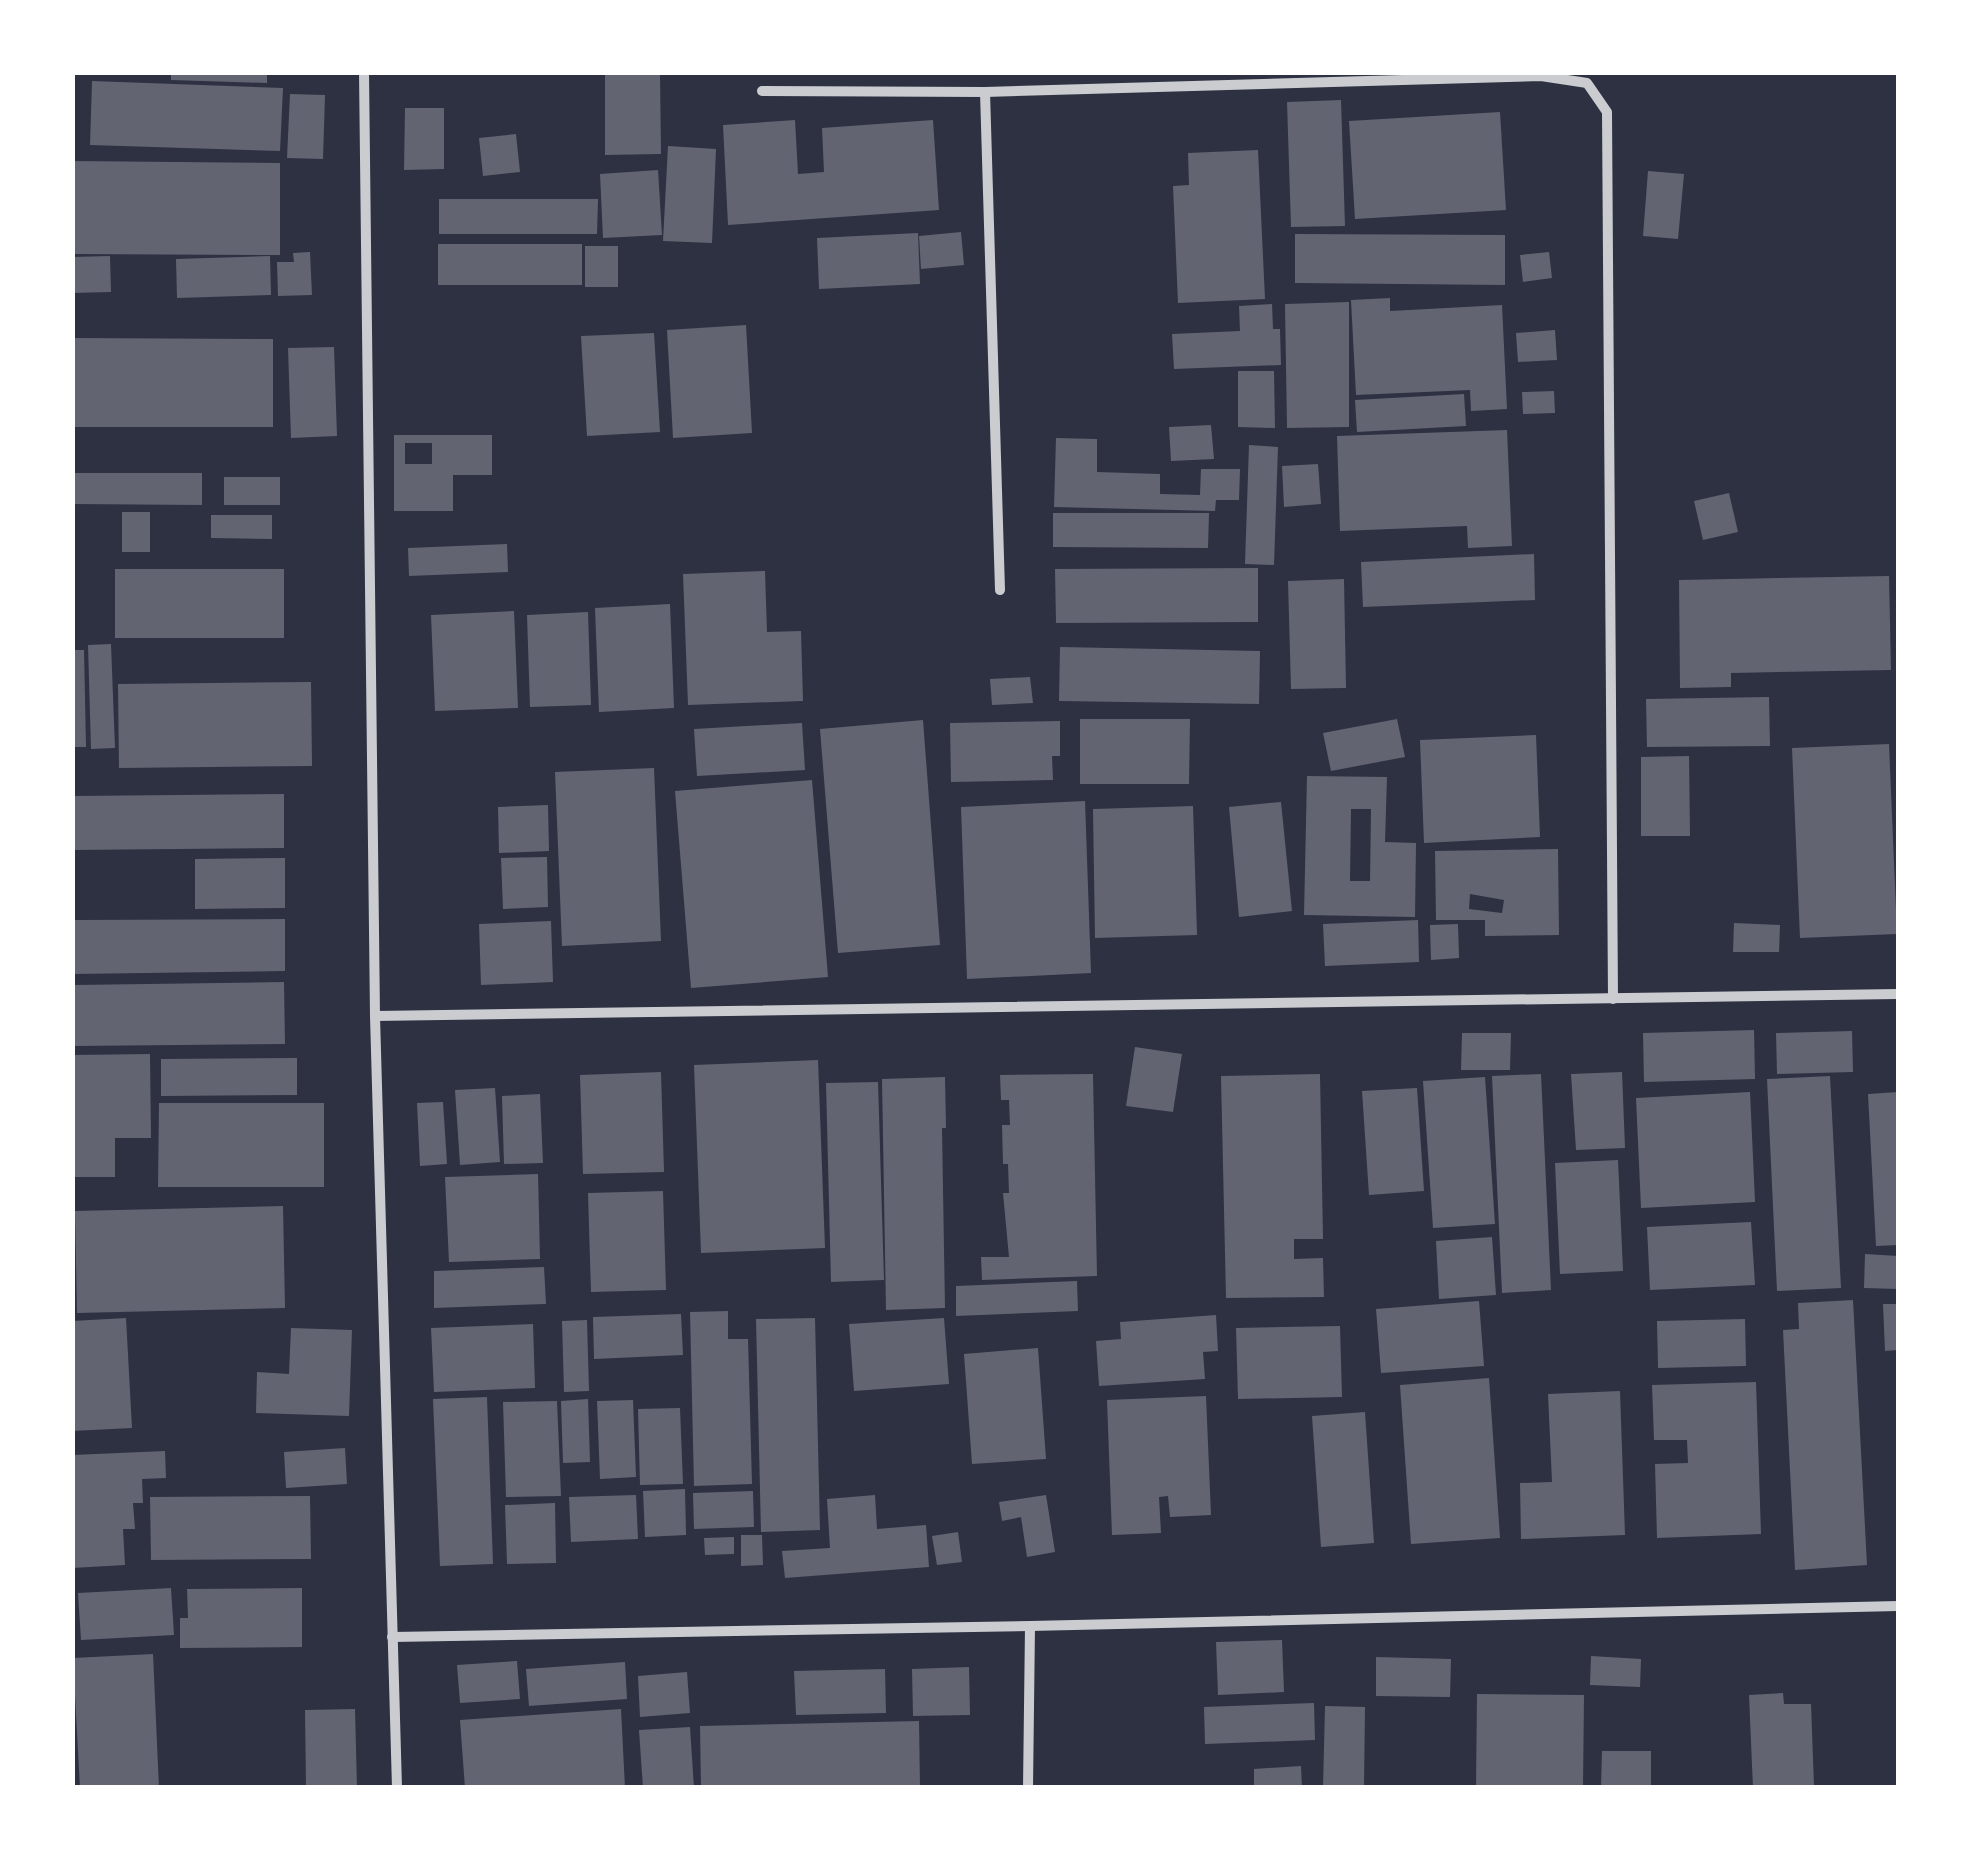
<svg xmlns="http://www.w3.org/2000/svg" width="1971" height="1860" viewBox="0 0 1971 1860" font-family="Karla,sans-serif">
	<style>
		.building { fill: #626471; fill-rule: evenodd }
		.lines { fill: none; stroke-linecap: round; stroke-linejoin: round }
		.minor { stroke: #caccd0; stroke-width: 10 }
	</style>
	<rect width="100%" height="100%" fill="#2d3142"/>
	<!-- building -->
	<g class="building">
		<path d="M171 72H267V83L171 80Z"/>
		<path d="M605 72H660L661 154 605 155Z"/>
		<path d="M92 81 283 88 280 151 90 145Z"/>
		<path d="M290 94 325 95 323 159 287 158Z"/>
		<path d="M1341 100 1345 226 1291 227 1287 102Z"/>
		<path d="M405 108H444V169L404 170Z"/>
		<path d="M1500 112 1506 210 1355 219 1349 121Z"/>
		<path d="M795 120 798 174 824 172 822 128 933 120 939 210 728 225 723 125Z"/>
		<path d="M516 134 520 172 483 176 479 138Z"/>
		<path d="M668 146 716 149 712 243 663 241Z"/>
		<path d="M1258 150 1265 299 1178 303 1173 186 1189 185 1188 153Z"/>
		<path d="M72 161 280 163V255L72 254Z"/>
		<path d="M658 170 662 235 603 238 600 174Z"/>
		<path d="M1648 171 1684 174 1678 239 1643 236Z"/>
		<path d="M439 199H598L597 234H439Z"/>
		<path d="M961 232 964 265 921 269 919 236Z"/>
		<path d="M918 233 920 284 819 289 817 238Z"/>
		<path d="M1295 234 1505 235V285L1295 283Z"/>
		<rect x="438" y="244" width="144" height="41"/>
		<rect x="585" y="246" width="33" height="41"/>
		<path d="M310 252 312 295 278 296 277 262H294L293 253Z"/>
		<path d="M1549 252 1552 278 1523 282 1520 255Z"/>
		<path d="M110 256 111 292 72 293V257Z"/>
		<path d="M270 256 271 295 177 298 176 259Z"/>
		<path d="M1390 298V311L1502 305 1507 409 1471 411 1470 390 1356 395 1351 300Z"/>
		<path d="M1349 302V427L1287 428 1285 304Z"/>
		<path d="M1272 304 1273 329H1280L1281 365 1174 369 1172 334 1240 331 1239 306Z"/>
		<path d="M746 325 752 433 673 438 667 330Z"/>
		<path d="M1555 330 1557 360 1518 362 1516 333Z"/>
		<path d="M654 333 660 432 587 436 581 336Z"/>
		<path d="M72 338 273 339V427H72Z"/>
		<path d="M334 347 337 436 291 438 288 348Z"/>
		<path d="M1238 371H1274L1275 428 1238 427Z"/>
		<path d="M1554 391 1555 413 1523 414 1522 392Z"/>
		<path d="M1464 394 1466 426 1357 432 1355 400Z"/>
		<path d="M1211 425 1214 459 1171 461 1169 427Z"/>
		<path d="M1507 430 1512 546 1468 548 1467 526 1340 531 1337 436Z"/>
		<path d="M394 435H492V475H453V511H394ZM405 443H432V464H405Z"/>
		<path d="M1056 438 1097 439V472L1160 474V494L1200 495 1201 469H1240L1239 500H1216L1215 511 1054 507Z"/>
		<path d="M1249 445 1278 447 1274 565 1245 564Z"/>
		<path d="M1318 464 1321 504 1284 507 1282 466Z"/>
		<path d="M72 473H202V505L72 504Z"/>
		<rect x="224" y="477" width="56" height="28"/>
		<path d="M1729 493 1738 532 1703 540 1694 501Z"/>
		<rect x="122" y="512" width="28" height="40"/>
		<path d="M1053 513H1209L1208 548 1053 547Z"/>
		<path d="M211 515H272V539L211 538Z"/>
		<path d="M507 544 508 572 409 576 408 548Z"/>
		<path d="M1534 554 1535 600 1363 607 1361 562Z"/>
		<path d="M1258 568V622L1056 623 1055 569Z"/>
		<rect x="115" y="569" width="169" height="69"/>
		<path d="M765 571 767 632 801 631 803 701 688 705 683 574Z"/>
		<path d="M1889 576 1891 670 1731 673V687L1680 688 1679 580Z"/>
		<path d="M1344 579 1346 688 1291 689 1288 581Z"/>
		<path d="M670 604 674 708 599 712 595 608Z"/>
		<path d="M514 611 518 708 435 711 431 615Z"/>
		<path d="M588 612 591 705 530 707 527 615Z"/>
		<path d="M111 644 115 748 91 749 88 645Z"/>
		<path d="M1060 647 1260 651 1259 704 1059 701Z"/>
		<path d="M72 650H84L86 747H72Z"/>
		<path d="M1030 677 1033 703 992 705 990 679Z"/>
		<path d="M311 682 312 766 119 768 118 684Z"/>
		<path d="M1769 697 1770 746 1647 747 1646 699Z"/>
		<path d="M1080 719H1190L1189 784H1080Z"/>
		<path d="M1397 719 1405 757 1331 771 1323 733Z"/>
		<path d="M923 720 940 945 838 953 820 729Z"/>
		<path d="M1060 721V756H1052L1053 780 951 782 950 723Z"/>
		<path d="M802 723 805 770 697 776 694 729Z"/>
		<path d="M1536 735 1540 837 1424 843 1420 740Z"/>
		<path d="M1889 744 1897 934 1800 938 1792 748Z"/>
		<path d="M1689 756 1690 836H1641V757Z"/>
		<path d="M654 768 661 941 562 946 555 772Z"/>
		<path d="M1307 776 1387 777 1385 842 1416 843 1415 917 1304 915ZM1351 809H1371L1370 881H1350Z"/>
		<path d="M812 780 828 977 691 988 675 791Z"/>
		<path d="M284 794V848L72 850V796Z"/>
		<path d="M1085 801 1091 973 967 979 961 807Z"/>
		<path d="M1281 802 1292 911 1239 917 1229 807Z"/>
		<path d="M548 805 549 851 499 853 498 807Z"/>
		<path d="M1193 806 1197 935 1095 938 1093 809Z"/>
		<path d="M1558 849 1559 935 1485 936V920H1436L1435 851ZM1470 894 1504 900 1502 913 1469 909Z"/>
		<path d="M547 857 548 907 503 909 501 858Z"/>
		<path d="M285 858V908L195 909V859Z"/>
		<path d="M285 919V971L72 974V920Z"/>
		<path d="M1418 920 1419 962 1325 966 1323 924Z"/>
		<path d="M551 921 553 982 481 985 479 924Z"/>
		<path d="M1734 923 1780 925 1779 952H1733Z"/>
		<path d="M1458 924 1459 958 1431 960 1430 925Z"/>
		<path d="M284 982 285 1044 74 1046V985Z"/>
		<path d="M1754 1030 1755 1079 1644 1082 1643 1033Z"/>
		<path d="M1852 1031 1853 1072 1777 1074 1776 1033Z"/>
		<path d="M1462 1033H1511L1510 1070H1461Z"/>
		<path d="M1135 1047 1182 1054 1173 1112 1126 1106Z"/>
		<path d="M150 1054 151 1138H115V1177H72V1055Z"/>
		<path d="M297 1058V1095L161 1096V1059Z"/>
		<path d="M818 1060 825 1248 701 1253 694 1065Z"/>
		<path d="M661 1072 664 1172 583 1174 580 1075Z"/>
		<path d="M1622 1072 1625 1148 1576 1150 1571 1074Z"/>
		<path d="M1093 1074 1097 1276 982 1280 981 1257H1009L1003 1193H1009L1008 1164H1003L1002 1125H1010L1009 1100H1001L1000 1075Z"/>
		<path d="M1320 1074 1323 1239H1294V1259L1323 1258 1324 1297 1226 1298 1221 1076Z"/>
		<path d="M1541 1074 1551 1290 1502 1293 1492 1076Z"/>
		<path d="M1830 1076 1841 1288 1777 1291 1767 1079Z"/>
		<path d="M945 1077 946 1128H942L945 1308 886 1310 882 1079Z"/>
		<path d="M1485 1077 1495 1224 1433 1228 1423 1081Z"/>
		<path d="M878 1082 884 1280 831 1282 826 1083Z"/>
		<path d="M495 1088 500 1162 460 1165 455 1090Z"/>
		<path d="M1417 1088 1424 1191 1369 1195 1362 1091Z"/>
		<path d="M1750 1092 1755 1202 1641 1208 1636 1098Z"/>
		<path d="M1898 1092V1245L1876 1246 1868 1094Z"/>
		<path d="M540 1094 543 1163 504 1164 502 1096Z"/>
		<path d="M443 1102 447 1164 420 1166 417 1103Z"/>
		<path d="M159 1103H324V1187H158Z"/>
		<path d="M1618 1160 1623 1271 1560 1274 1555 1163Z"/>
		<path d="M538 1174 540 1259 449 1262 445 1177Z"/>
		<path d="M663 1191 666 1290 591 1292 588 1193Z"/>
		<path d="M283 1206 285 1308 77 1313 75 1211Z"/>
		<path d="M1751 1222 1755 1285 1650 1290 1647 1227Z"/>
		<path d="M1492 1237 1496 1295 1439 1299 1436 1241Z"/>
		<path d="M1865 1254 1898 1256V1289L1864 1288Z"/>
		<path d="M544 1267 546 1304 434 1308V1271Z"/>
		<path d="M1077 1281 1078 1311 956 1316V1286Z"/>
		<path d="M1853 1300 1867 1565 1795 1570 1783 1330 1799 1329 1798 1303Z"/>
		<path d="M1479 1301 1484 1366 1381 1373 1376 1309Z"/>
		<path d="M1883 1304H1898V1350L1885 1351Z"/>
		<path d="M728 1311V1339H748L752 1484 694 1486 690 1312Z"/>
		<path d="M681 1314 683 1355 594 1359 593 1317Z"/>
		<path d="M1216 1315 1218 1351 1203 1352 1205 1379 1099 1386 1096 1341 1121 1339 1120 1322Z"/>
		<path d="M126 1318 132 1428 72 1431V1321Z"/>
		<path d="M815 1318 820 1530 761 1532 756 1319Z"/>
		<path d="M944 1318 949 1384 854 1391 849 1324Z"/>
		<path d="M1745 1319 1746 1366 1658 1368 1657 1321Z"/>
		<path d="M587 1320 589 1391 564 1392 562 1321Z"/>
		<path d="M533 1324 535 1388 434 1392 431 1328Z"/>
		<path d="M1340 1326 1342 1397 1238 1399 1236 1328Z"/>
		<path d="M291 1328 352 1330 349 1416 256 1413 257 1372 289 1374Z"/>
		<path d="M1038 1348 1046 1459 972 1464 964 1354Z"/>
		<path d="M1489 1378 1500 1538 1411 1544 1400 1385Z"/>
		<path d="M1756 1382 1761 1534 1657 1538 1655 1464 1688 1463 1687 1440H1654L1652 1385Z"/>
		<path d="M1620 1391 1625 1535 1521 1539 1520 1483 1552 1482 1548 1394Z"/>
		<path d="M1206 1396 1211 1515 1170 1517 1168 1496 1159 1497 1161 1533 1112 1535 1107 1400Z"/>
		<path d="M487 1397 493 1564 440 1566 433 1399Z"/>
		<path d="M588 1399 590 1462 563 1463 561 1401Z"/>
		<path d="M633 1400 636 1477 600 1479 597 1401Z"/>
		<path d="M557 1401 561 1496 506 1497 503 1402Z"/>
		<path d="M680 1408 683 1484 640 1485 638 1409Z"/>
		<path d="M1365 1412 1374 1543 1321 1547 1312 1416Z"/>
		<path d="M345 1448 347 1484 286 1488 284 1452Z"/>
		<path d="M165 1451 166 1478 142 1479 143 1503H133L135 1529H123L125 1565 72 1568V1455Z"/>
		<path d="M685 1489 686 1535 645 1537 643 1491Z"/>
		<path d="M753 1491 754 1527 694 1529 693 1493Z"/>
		<path d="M636 1495 638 1539 571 1542 569 1497Z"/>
		<path d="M875 1495 877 1529 926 1525 929 1567 785 1578 782 1551 830 1548 827 1499Z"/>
		<path d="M1046 1495 1055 1552 1027 1557 1021 1517 1002 1521 999 1502Z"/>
		<path d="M310 1496 311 1559 151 1560 150 1497Z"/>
		<path d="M555 1503 556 1563 507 1564 505 1505Z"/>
		<path d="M958 1532 962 1562 937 1565 932 1536Z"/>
		<path d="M741 1535H762L763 1565 741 1566Z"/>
		<path d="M734 1537V1554L705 1555 704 1538Z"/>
		<path d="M171 1588 174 1635 81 1640 78 1593Z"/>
		<path d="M302 1588V1647L180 1648V1618H188L187 1589Z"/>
		<path d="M1282 1640 1284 1692 1218 1695 1216 1642Z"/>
		<path d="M153 1654 159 1788H80L73 1658Z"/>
		<path d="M1591 1656 1641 1659 1640 1687 1590 1685Z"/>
		<path d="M1376 1657 1451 1659 1450 1697 1376 1696Z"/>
		<path d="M517 1661 520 1699 460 1703 457 1665Z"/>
		<path d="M625 1662 627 1699 529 1706 526 1669Z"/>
		<path d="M969 1667 970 1715 913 1716 912 1669Z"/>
		<path d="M885 1669 886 1713 796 1715 794 1671Z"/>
		<path d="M687 1672 690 1713 640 1717 638 1676Z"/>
		<path d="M1783 1693 1784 1704H1811L1814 1785 1753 1788 1749 1695Z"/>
		<path d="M1477 1694 1584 1695 1583 1788H1476Z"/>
		<path d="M1314 1703 1315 1740 1205 1744 1204 1707Z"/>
		<path d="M1325 1706 1365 1707 1364 1788H1323Z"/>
		<path d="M355 1709 357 1788H306L305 1710Z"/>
		<path d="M621 1709 625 1788H465L460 1720Z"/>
		<path d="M919 1721 920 1788H701L700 1726Z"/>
		<path d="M690 1727 694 1788H643L639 1730Z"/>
		<path d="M1602 1751H1651V1788H1601Z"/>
		<path d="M1301 1766 1302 1788H1254V1769Z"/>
	</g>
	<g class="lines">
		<!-- minor -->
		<g class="minor">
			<path d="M364 72 375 1016 397 1788"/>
			<path d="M762 91 985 92 1541 76 1587 83 1607 112 1613 999"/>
			<path d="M985 92 1000 590"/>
			<path d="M375 1016 1898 994"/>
			<path d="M392 1637 1030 1626 1898 1606"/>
			<path d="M1028 1788 1030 1626"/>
		</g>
	</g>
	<!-- border -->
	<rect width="1971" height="1860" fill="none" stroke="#ffffff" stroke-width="150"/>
</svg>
